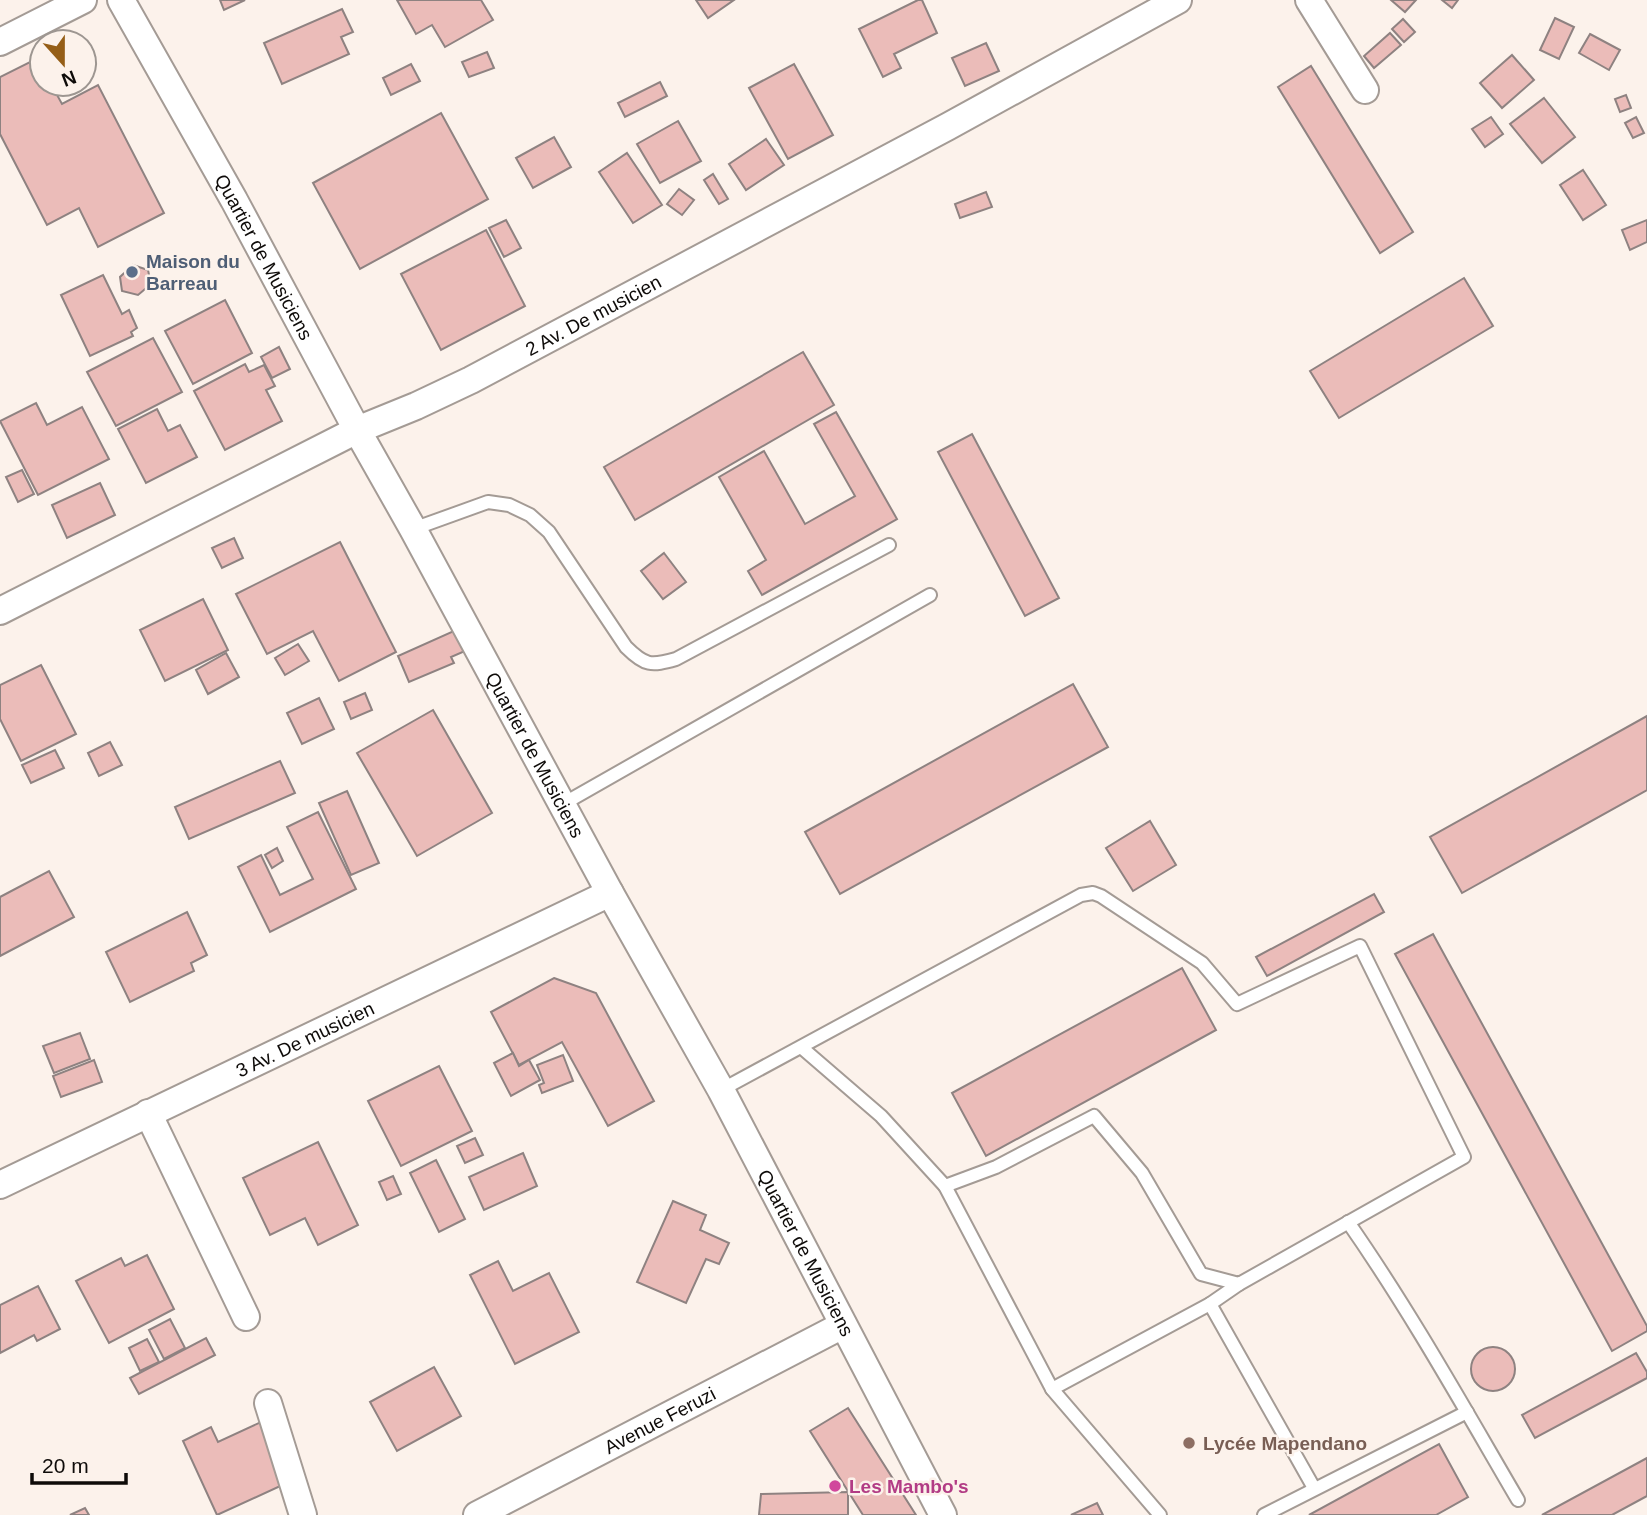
<svg xmlns="http://www.w3.org/2000/svg" width="1647" height="1515" viewBox="0 0 1647 1515" font-family="Helvetica,sans-serif">
	<style>
		.building { fill: #ebbcb9; stroke: #8e8281; stroke-width: 2 }
		.lines { fill: none; stroke-linecap: round; stroke-linejoin: round }
		.service-casing { stroke: #a49b95; stroke-width: 16 }
		.minor-casing { stroke: #a49b95; stroke-width: 30 }
		.service { stroke: #fff; stroke-width: 12 }
		.minor { stroke: #fff; stroke-width: 26 }
		.service-dot { fill: #5c6f8a; stroke: #fcf2eb; stroke-width: 2.5 }
		.education-dot { fill: #8d6e63; stroke: #fcf2eb; stroke-width: 2.5 }
		.hotel-dot { fill: #d1479c; stroke: #fcf2eb; stroke-width: 2.5 }
		.labels { text-anchor: middle; stroke-width: 5; stroke-linejoin: round; paint-order: stroke }
		.street-label { font-size: 19px; fill: #0e0b09; stroke: #fcf2eb }
		.service-label { font-size: 19px; font-weight: bold; fill: #4e5e75; stroke: #fcf2eb; text-anchor: start }
		.education-label { font-size: 19px; font-weight: bold; fill: #785e54; stroke: #fcf2eb; text-anchor: start }
		.hotel-label { font-size: 19px; font-weight: bold; fill: #b23c85; stroke: #fcf2eb; text-anchor: start }
	</style>
	<rect width="100%" height="100%" fill="#fcf2eb"/>
	<!-- building -->
	<g class="building">
		<path d="M220 0H245L224 10Z"/>
		<path d="M397 0H481L493 20 445 47 432 25 416 34Z"/>
		<path d="M696 0H734L708 18Z"/>
		<path d="M918 0H922L937 33 894 54 901 68 883 77 859 29Z"/>
		<path d="M1391 0H1416L1405 12Z"/>
		<path d="M1442 0H1458L1452 8Z"/>
		<path d="M342 9 353 32 341 37 349 54 282 84 264 43Z"/>
		<path d="M1555 18 1574 27 1559 59 1540 50Z"/>
		<path d="M1403 19 1415 32 1404 42 1392 29Z"/>
		<path d="M1390 33 1401 45 1374 68 1364 56Z"/>
		<path d="M1590 34 1620 50 1609 70 1579 53Z"/>
		<path d="M986 43 999 71 965 86 952 58Z"/>
		<path d="M487 52 494 68 469 77 462 62Z"/>
		<path d="M1512 55 1534 80 1502 108 1480 83Z"/>
		<path d="M38 58 42 66V84H51L62 104 98 85 164 213 98 247 79 208 47 225 0 134V77Z"/>
		<path d="M411 64 420 81 391 95 383 78Z"/>
		<path d="M794 64 833 135 788 159 749 88Z"/>
		<path d="M1311 66 1413 232 1380 253 1278 87Z"/>
		<path d="M660 82 667 96 625 117 618 103Z"/>
		<path d="M1626 95 1631 108 1620 112 1615 99Z"/>
		<path d="M1544 98 1575 137 1542 163 1510 124Z"/>
		<path d="M441 113 488 199 360 269 313 183Z"/>
		<path d="M1491 117 1503 134 1485 147 1472 129Z"/>
		<path d="M1636 117 1644 133 1633 138 1625 123Z"/>
		<path d="M678 121 701 161 660 183 637 144Z"/>
		<path d="M554 137 571 167 533 188 516 158Z"/>
		<path d="M766 139 784 165 746 190 729 164Z"/>
		<path d="M627 153 662 205 633 223 599 172Z"/>
		<path d="M1583 170 1606 205 1583 220 1560 185Z"/>
		<path d="M713 174 728 199 719 204 704 180Z"/>
		<path d="M679 189 694 200 682 215 667 204Z"/>
		<path d="M986 192 992 207 960 218 955 204Z"/>
		<path d="M506 220 521 248 504 257 489 228Z"/>
		<path d="M1647 220V242L1630 250 1622 230Z"/>
		<path d="M486 230 525 306 441 350 401 274Z"/>
		<path d="M133 265 148 270 151 284 138 295 122 291 120 277Z"/>
		<path d="M103 275 122 314 129 310 137 328 131 332 133 336 90 356 61 295Z"/>
		<path d="M1464 278 1493 326 1339 418 1310 371Z"/>
		<path d="M225 300 252 353 193 384 165 331Z"/>
		<path d="M153 338 182 392 116 426 87 372Z"/>
		<path d="M279 347 290 369 272 378 261 357Z"/>
		<path d="M803 352 834 405 635 520 604 467Z"/>
		<path d="M245 364 249 372 264 365 275 386 266 390 282 421 225 450 194 391Z"/>
		<path d="M36 403 47 425 82 407 109 459 38 495 0 421Z"/>
		<path d="M157 409 168 431 180 425 197 457 146 483 118 429Z"/>
		<path d="M836 412 897 519 762 595 748 571 766 560 719 477 764 451 805 524 855 496 814 424Z"/>
		<path d="M972 434 1059 598 1025 616 938 452Z"/>
		<path d="M22 470 34 494 18 502 6 477Z"/>
		<path d="M100 483 115 515 67 538 52 505Z"/>
		<path d="M234 538 243 558 222 568 212 548Z"/>
		<path d="M340 542 396 652 339 681 313 631 267 654 236 594Z"/>
		<path d="M664 553 686 582 663 599 641 571Z"/>
		<path d="M203 599 228 650 165 681 140 630Z"/>
		<path d="M456 630 465 651 451 657 454 663 409 682 398 656Z"/>
		<path d="M298 644 309 661 285 675 275 658Z"/>
		<path d="M226 653 239 677 208 694 196 670Z"/>
		<path d="M41 665 76 734 21 761 0 719V685Z"/>
		<path d="M1073 684 1108 747 840 894 805 832Z"/>
		<path d="M365 693 372 710 351 719 344 702Z"/>
		<path d="M319 698 334 729 302 744 287 713Z"/>
		<path d="M433 710 492 813 417 856 357 753Z"/>
		<path d="M1647 716V790L1462 893 1430 837Z"/>
		<path d="M110 742 122 765 99 776 88 753Z"/>
		<path d="M55 750 64 768 31 783 22 765Z"/>
		<path d="M280 761 295 793 189 839 175 807Z"/>
		<path d="M347 791 379 863 351 875 319 803Z"/>
		<path d="M318 812 356 889 270 932 238 867 261 855 280 895 313 879 287 827Z"/>
		<path d="M1150 821 1176 865 1133 891 1106 848Z"/>
		<path d="M277 848 283 861 272 868 265 855Z"/>
		<path d="M49 871 74 917 0 956V897Z"/>
		<path d="M1374 894 1384 912 1267 976 1256 957Z"/>
		<path d="M187 912 207 955 191 963 194 971 130 1002 106 952Z"/>
		<path d="M1433 934 1647 1326V1331L1612 1351 1395 954Z"/>
		<path d="M1182 968 1216 1030 986 1156 952 1093Z"/>
		<path d="M554 978 596 993 654 1101 608 1126 562 1042 519 1065 491 1012Z"/>
		<path d="M80 1033 90 1059 54 1073 43 1046Z"/>
		<path d="M513 1053 519 1066 529 1060 540 1080 511 1096 494 1063Z"/>
		<path d="M563 1055 573 1081 542 1093 539 1085 544 1083 537 1065Z"/>
		<path d="M94 1060 102 1082 61 1097 53 1076Z"/>
		<path d="M439 1066 472 1131 401 1166 368 1101Z"/>
		<path d="M475 1138 483 1155 465 1163 457 1146Z"/>
		<path d="M318 1142 358 1225 318 1245 305 1218 270 1235 243 1178Z"/>
		<path d="M523 1153 537 1186 484 1210 469 1177Z"/>
		<path d="M436 1160 465 1219 439 1232 410 1173Z"/>
		<path d="M393 1176 401 1194 387 1200 379 1182Z"/>
		<path d="M673 1201 706 1215 700 1230 729 1243 719 1264 706 1259 686 1303 637 1282Z"/>
		<path d="M147 1255 174 1309 109 1343 76 1281 121 1258 125 1266Z"/>
		<path d="M498 1261 513 1291 549 1273 579 1332 515 1364 470 1275Z"/>
		<path d="M38 1286 60 1329 37 1341 34 1335 0 1353V1305Z"/>
		<path d="M170 1319 185 1348 164 1359 149 1330Z"/>
		<path d="M206 1338 215 1355 139 1394 130 1378Z"/>
		<path d="M147 1339 159 1362 140 1371 129 1348Z"/>
		<circle cx="1493" cy="1369" r="22"/>
		<path d="M1636 1353 1647 1372V1378L1535 1438 1522 1415Z"/>
		<path d="M434 1367 461 1416 397 1451 370 1402Z"/>
		<path d="M848 1408 916 1515H863L810 1431Z"/>
		<path d="M261 1422 289 1482 217 1515 183 1441 211 1427 218 1442Z"/>
		<path d="M1439 1444 1468 1497 1436 1515H1309Z"/>
		<path d="M1647 1458V1496L1612 1515H1542Z"/>
		<path d="M848 1492V1515H759L761 1494Z"/>
		<path d="M1097 1503 1103 1515H1071Z"/>
		<path d="M85 1508 89 1515H70Z"/>
	</g>
	<g class="lines">
		<!-- service casing -->
		<g class="service-casing">
			<g id="service">
				<path d="M413 529 488 502 509 505 530 515 549 532 626 647C645 666 651 666 676 659L889 545"/>
				<path d="M563 804 930 595"/>
				<path d="M721 1090 1081 895 1093 893 1101 896 1202 963 1237 1004 1360 946 1464 1157 1239 1284 1201 1274 1142 1173 1094 1116 996 1167 945 1186 881 1116 801 1047"/>
				<path d="M945 1186 1052 1389 1160 1515"/>
				<path d="M1348 1222C1410 1311 1463 1406 1518 1500"/>
				<path d="M1210 1304 1314 1488"/>
				<path d="M1052 1389 1210 1304 1239 1284"/>
				<path d="M1264 1515 1467 1412"/>
			</g>
		</g>
		<!-- minor casing -->
		<g class="minor-casing">
			<g id="minor">
				<path id="s1" d="M121 0 234 200 357 430 413 529 610 893 721 1090 943 1515"/>
				<path d="M1309 0 1365 90"/>
				<path d="M0 42 83 0"/>
				<path id="s2" d="M0 611 357 430 416 406 471 380 947 127 1178 0"/>
				<path d="M148 1113 246 1317"/>
				<path id="s3" d="M0 1185 610 893"/>
				<path d="M268 1403 303 1515"/>
				<path id="s4" d="M477 1515 843 1325"/>
			</g>
		</g>
		<!-- service -->
		<use href="#service" class="service"/>
		<!-- minor -->
		<use href="#minor" class="minor"/>
	</g>
	<!-- markers -->
	<circle class="service-dot" cx="132" cy="272" r="7"/>
	<circle class="education-dot" cx="1189" cy="1443" r="7"/>
	<circle class="hotel-dot" cx="835" cy="1486" r="7"/>
	<g class="labels">
		<!-- street labels -->
		<g class="street-label">
			<text dy="7" stroke="none"><textPath href="#s1" startOffset="294">Quartier de Musiciens</textPath></text>
			<text dy="7" stroke="none"><textPath href="#s2" startOffset="663">2 Av. De musicien</textPath></text>
			<text dy="7" stroke="none"><textPath href="#s1" startOffset="861">Quartier de Musiciens</textPath></text>
			<text dy="7" stroke="none"><textPath href="#s3" startOffset="338">3 Av. De musicien</textPath></text>
			<text dy="7" stroke="none"><textPath href="#s1" startOffset="1428">Quartier de Musiciens</textPath></text>
			<text dy="7" stroke="none"><textPath href="#s4" startOffset="206">Avenue Feruzi</textPath></text>
		</g>
		<!-- service labels -->
		<g class="service-label">
			<text x="146" y="268">Maison du<tspan x="146" dy="22">Barreau</tspan></text>
		</g>
		<!-- education labels -->
		<g class="education-label">
			<text x="1203" y="1450">Lycée Mapendano</text>
		</g>
		<!-- hotel labels -->
		<g class="hotel-label">
			<text x="849" y="1493">Les Mambo's</text>
		</g>
	</g>
	<!-- north arrow -->
	<g transform="translate(63 63) rotate(159)"><circle r="33" fill="#fcf2eb" stroke="#9d9691" stroke-width="2"/>
	<path d="M0-5L12 26L0 18L-12 26Z" fill="#955e17"/>
	<text y="-10" font-size="19" font-weight="bold" text-anchor="middle" fill="#0e0b09">N</text>
	</g>
	<!-- scale -->
	<path d="M32 1473v10h94v-10" fill="none" stroke="#0e0b09" stroke-width="3.5"/>
	<text x="42" y="1473" font-size="21" fill="#0e0b09" stroke="#fcf2eb" stroke-width="5" paint-order="stroke">20 m</text>
</svg>
